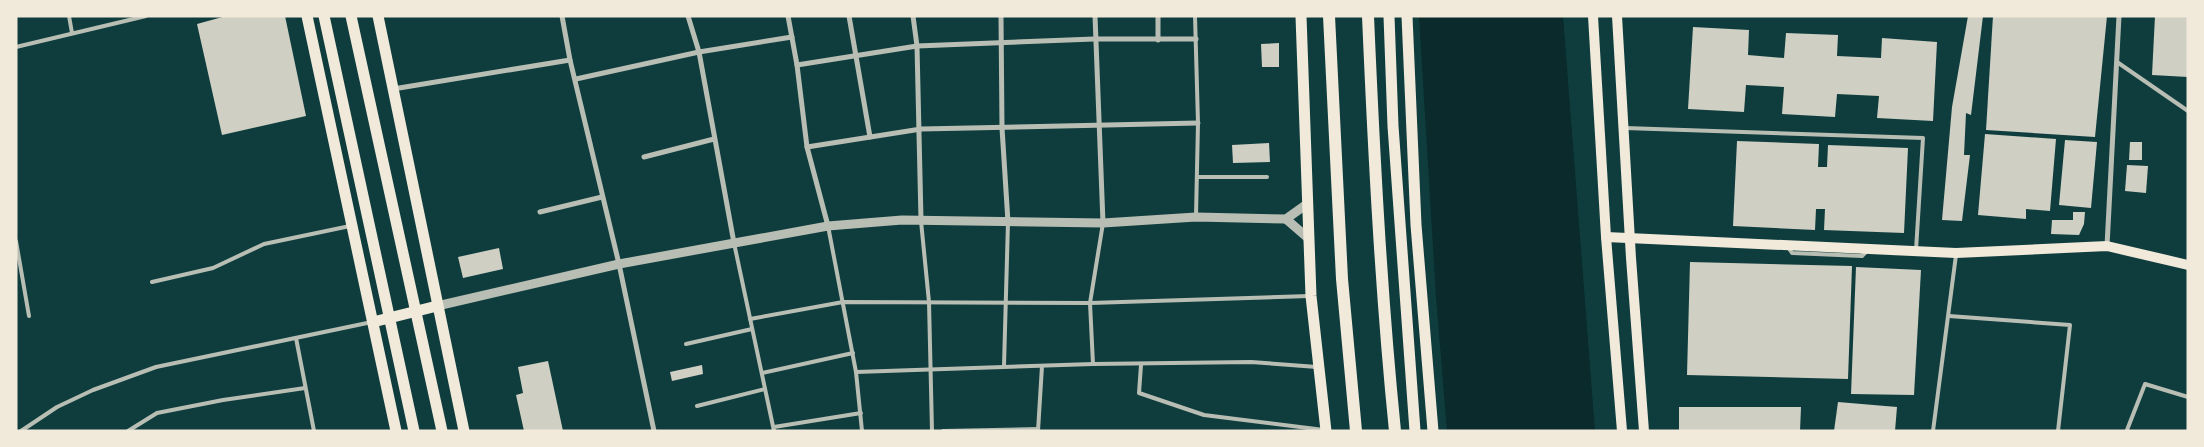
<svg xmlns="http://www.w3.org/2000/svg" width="2204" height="447" viewBox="0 0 2204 447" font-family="'Public Sans',sans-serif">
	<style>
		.water { fill: #0a2a2b }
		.building { fill: #cfcfc3 }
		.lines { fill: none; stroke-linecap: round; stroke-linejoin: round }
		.service { stroke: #b8beb3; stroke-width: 4 }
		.minor { stroke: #b8beb3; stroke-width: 5 }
		.tertiary { stroke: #b8beb3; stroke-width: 9 }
		.secondary { stroke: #f1e9da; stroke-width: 10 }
		.primary { stroke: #f1e9da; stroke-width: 11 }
		.trunk { stroke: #f1e9da; stroke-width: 12 }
	</style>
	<rect width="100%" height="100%" fill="#0f3d3e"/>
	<!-- water -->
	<path class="water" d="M1419 16H1563L1595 431H1447L1436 297Z"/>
	<!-- building -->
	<g class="building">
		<path d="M226 16H285L306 116 222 135 197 24Z"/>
		<path d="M1968 16H1983L1971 115 1966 113 1964 155H1970L1962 221 1942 220 1952 107Z"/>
		<path d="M1993 16H2107L2095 137 1986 130Z"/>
		<path d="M2155 16H2188V77L2152 75Z"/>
		<path d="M1693 27 1749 30 1748 55 1784 58 1786 33 1838 35 1837 56 1881 58 1882 38 1937 42 1933 121 1877 118 1879 96 1837 94 1835 117 1782 114 1784 87 1746 85 1744 112 1688 109Z"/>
		<path d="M1279 43V67H1262L1261 44Z"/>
		<path d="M1985 134 2056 139 2050 211 2026 209V219L1978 215Z"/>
		<path d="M2065 140 2097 142 2091 208 2059 205Z"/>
		<path d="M1737 141 1819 144 1818 167H1827L1828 145 1908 148 1904 233 1824 230 1825 209H1816L1815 230 1733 226Z"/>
		<path d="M2130 142H2142V160H2129Z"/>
		<path d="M1269 143 1270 162 1233 163 1232 145Z"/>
		<path d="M2127 165 2148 166 2146 193 2125 191Z"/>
		<path d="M2073 212H2085L2084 224 2079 235 2051 234 2052 220H2073Z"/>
		<path d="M499 248 503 269 463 278 458 257Z"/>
		<path d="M1690 262 1852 266 1848 379 1687 375Z"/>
		<path d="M1856 267 1921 270 1914 395 1851 394Z"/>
		<path d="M548 361 563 431H524L516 395 523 393 518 367Z"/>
		<path d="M702 365 703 374 672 381 670 372Z"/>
		<path d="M1838 402 1897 407 1895 431H1834Z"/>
		<path d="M1679 407H1801L1800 431H1679Z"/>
	</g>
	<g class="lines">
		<!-- service -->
		<g class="service">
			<path d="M69 16 72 33"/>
			<path d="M1195 16 1198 123 1196 216"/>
			<path d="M16 47 146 16"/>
			<path d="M2117 62 2188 111"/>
			<path d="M1625 128 1923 138 1916 250"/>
			<path d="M1198 177H1267"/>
			<path d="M921 221 929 302 932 431"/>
			<path d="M828 226 856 372 862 431"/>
			<path d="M16 241 29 316"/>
			<path d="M734 243 774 431"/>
			<path d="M1788 247 1792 253 1862 256 1866 252"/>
			<path d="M152 282 213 268 264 244 350 226"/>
			<path d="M1949 316 2070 325 2058 431"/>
			<path d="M750 319 843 302 1090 303 1309 296"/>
			<path d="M296 338 314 431"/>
			<path d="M686 344 752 329"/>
			<path d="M1093 364 1090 303 1103 223"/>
			<path d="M1141 365 1139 393 1204 415 1324 430"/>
			<path d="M1004 366 1008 222"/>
			<path d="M856 372 1093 364 1251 362 1317 367"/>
			<path d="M762 373 853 353"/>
			<path d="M697 406 765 389"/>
			<path d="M774 427 861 413"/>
			<path d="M2127 430 2145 384 2188 397"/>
			<path d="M21 431 57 407 93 390 156 367 372 322"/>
			<path d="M128 431 157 413 223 400 305 388"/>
			<path d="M943 431 1038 429"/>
			<path d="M1038 431 1042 366"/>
			<path d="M1933 431 1956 255"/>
		</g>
		<!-- minor -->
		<g class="minor">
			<path d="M562 16 570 60 619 264 654 431"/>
			<path d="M688 16 699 52 734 243"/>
			<path d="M788 16 797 65 807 147 828 226"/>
			<path d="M849 16 870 137"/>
			<path d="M913 16 917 46 921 220"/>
			<path d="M1001 16 1002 128 1008 222"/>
			<path d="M1095 16 1103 223"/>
			<path d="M1158 40V16"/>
			<path d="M797 65 917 46 1094 39H1196"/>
			<path d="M576 79 699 52 792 37"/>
			<path d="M393 89 570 60"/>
			<path d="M807 147 921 129 1198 123"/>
			<path d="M644 157 714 139"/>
			<path d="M540 212 602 197"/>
			<path d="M2107 246 2119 16"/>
		</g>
		<!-- tertiary -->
		<g class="tertiary">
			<path d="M1286 219 1308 238"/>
			<path d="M437 306 619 264 828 226 902 220 1103 223 1196 217 1286 219 1307 204"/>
		</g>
		<!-- secondary -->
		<g class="secondary">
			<path d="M1593 16 1606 237 1622 431"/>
			<path d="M1617 16 1631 258 1644 431"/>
			<path d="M1606 237 1956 253 2107 246 2188 265"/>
		</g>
		<!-- primary -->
		<g class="primary">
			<path d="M307 16 396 431"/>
			<path d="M324 16 414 431"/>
			<path d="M351 16 442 431"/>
			<path d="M378 16 464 431"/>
			<path d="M1301 16 1311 296 1326 431"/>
			<path d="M1389 16 1393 126 1415 431"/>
			<path d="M1407 16 1416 225 1433 431"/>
			<path d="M373 322 437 306"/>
		</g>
		<!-- trunk -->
		<g class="trunk">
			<path d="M1329 16 1342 279 1356 431"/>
			<path d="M1368 16C1374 155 1381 293 1395 431"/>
		</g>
	</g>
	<!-- border -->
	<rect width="2204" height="447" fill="none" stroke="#f1e9da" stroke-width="35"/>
</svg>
